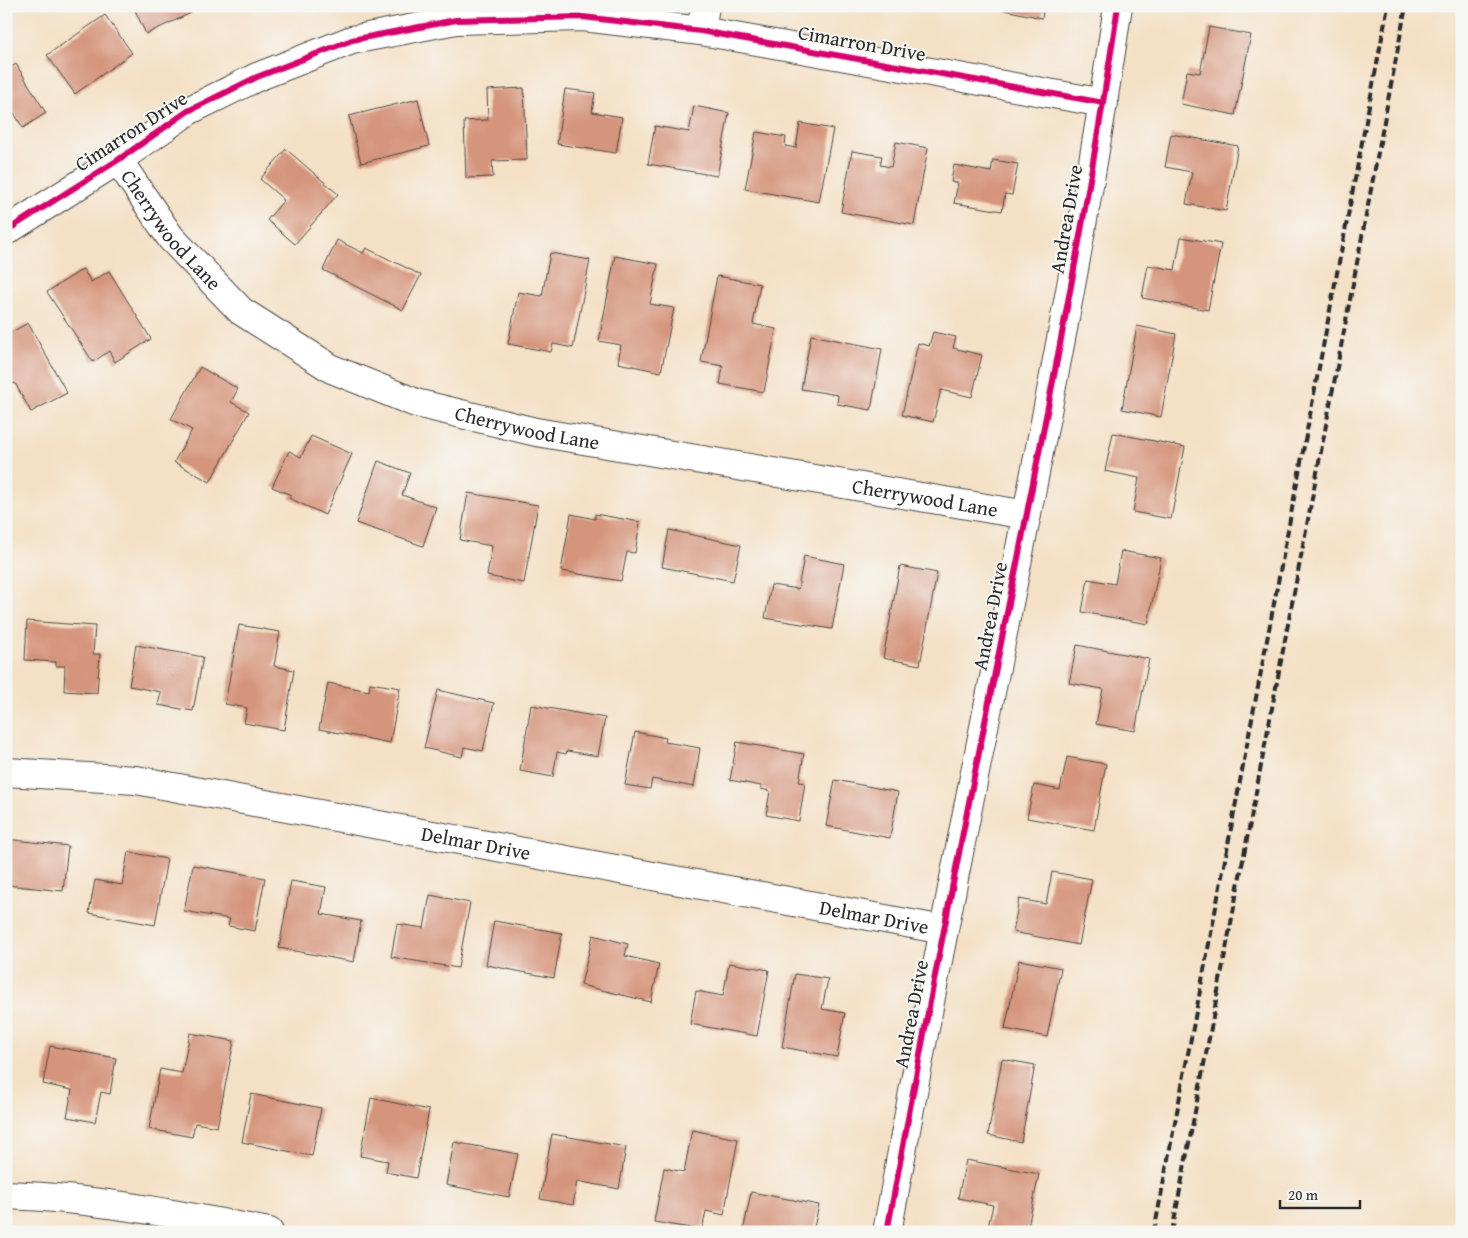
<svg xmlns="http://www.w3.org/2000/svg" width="1468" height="1238" viewBox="0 0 1468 1238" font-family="'Gentium Book Plus',serif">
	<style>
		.building { fill: #d5947b }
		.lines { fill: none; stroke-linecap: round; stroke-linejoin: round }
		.street-casing { stroke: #494642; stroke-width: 30 }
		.street { stroke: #fff; stroke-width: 28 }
		.rail { stroke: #2b2b2b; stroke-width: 4; stroke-dasharray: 8 4; stroke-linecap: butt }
		.cycleway-casing { stroke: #f6f6f2; stroke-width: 9 }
		.cycleway { stroke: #d6006c; stroke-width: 6 }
		.labels { text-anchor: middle; stroke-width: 4; stroke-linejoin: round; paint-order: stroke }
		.street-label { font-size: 20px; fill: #2b2b2b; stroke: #f6f6f2 }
	</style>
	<rect width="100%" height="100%" fill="#f6f6f2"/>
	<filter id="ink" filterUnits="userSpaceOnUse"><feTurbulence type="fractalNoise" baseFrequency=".02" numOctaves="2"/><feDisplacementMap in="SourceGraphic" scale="10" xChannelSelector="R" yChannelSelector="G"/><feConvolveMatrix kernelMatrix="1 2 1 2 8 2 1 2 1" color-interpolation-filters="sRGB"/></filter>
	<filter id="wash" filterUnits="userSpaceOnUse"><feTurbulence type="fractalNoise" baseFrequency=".0096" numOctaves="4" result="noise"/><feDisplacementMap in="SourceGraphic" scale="20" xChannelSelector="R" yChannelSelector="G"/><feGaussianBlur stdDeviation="1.12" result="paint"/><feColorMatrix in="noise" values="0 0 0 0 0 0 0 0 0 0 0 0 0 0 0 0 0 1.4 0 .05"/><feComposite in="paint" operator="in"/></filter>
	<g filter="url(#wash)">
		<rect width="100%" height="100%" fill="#f4e0c5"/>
		<g id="blocks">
			<!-- building -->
			<g class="building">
				<path d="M133 6H188L191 13 146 34Z"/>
				<path d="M986 6H1044L1042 18Z"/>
				<path d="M105 15 132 53 75 94 47 55Z"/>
				<path d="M1209 27 1251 35 1235 115 1181 104 1187 71 1200 73Z"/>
				<path d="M16 64 46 113 23 128 14 113 6 118V70Z"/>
				<path d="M524 88 527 160 492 161 493 177 466 178 464 121 488 120 487 90Z"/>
				<path d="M565 89 595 93 592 112 622 117 616 153 557 144Z"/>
				<path d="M418 99 429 146 361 163 349 116Z"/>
				<path d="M694 106 729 113 717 176 648 164 655 126 689 132Z"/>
				<path d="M800 123 833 129 819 202 745 189 756 132 786 137 785 146 796 148Z"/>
				<path d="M1171 134 1238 146 1226 211 1186 204 1192 172 1165 167Z"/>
				<path d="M896 142 928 148 914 225 841 212 852 151 882 156 880 165 891 167Z"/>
				<path d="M286 149 338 194 295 244 267 220 284 200 260 179Z"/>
				<path d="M993 160 1018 164 1012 195 1005 194 1002 211 954 203 958 183 951 182 954 165 991 172Z"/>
				<path d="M1181 237 1221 244 1208 310 1142 298 1148 265 1175 270Z"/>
				<path d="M337 240 363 253 366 248 421 275 403 310 323 270Z"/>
				<path d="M550 253 590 260 573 348 553 344 551 352 508 344 518 292 542 296Z"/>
				<path d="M615 256 658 264 650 304 674 308 661 372 618 363 621 345 599 341Z"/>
				<path d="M83 269 91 282 109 271 151 339 115 362 109 351 93 362 47 292Z"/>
				<path d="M717 276 760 284 753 324 776 329 764 392 720 384 723 366 701 362Z"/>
				<path d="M28 323 67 393 31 412 15 383 6 387V327L10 333Z"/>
				<path d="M1137 326 1176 334 1161 417 1122 409Z"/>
				<path d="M933 332 956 337 953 348 982 355 972 397 941 390 933 422 902 415 918 343 929 346Z"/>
				<path d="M811 335 882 349 871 410 837 404 838 395 801 389Z"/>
				<path d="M200 367 238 389 231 402 249 412 210 482 174 462 192 430 171 419Z"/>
				<path d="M1113 433 1185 447 1171 519 1133 512 1139 478 1105 471Z"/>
				<path d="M311 436 352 454 325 515 289 498 291 495 272 487 289 451 301 457Z"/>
				<path d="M378 461 410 473 402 495 436 507 423 546 356 523Z"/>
				<path d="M468 493 538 505 524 583 487 576 492 546 460 540Z"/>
				<path d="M571 514 595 519V514L640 522 635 553 627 552 621 581 561 571Z"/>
				<path d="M669 530 741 545 733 581 662 567Z"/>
				<path d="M1121 551 1161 558 1148 624 1082 612 1088 579 1115 584Z"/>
				<path d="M804 556 844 564 832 629 765 618 771 585 798 589Z"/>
				<path d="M900 566 937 573 920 665 883 658Z"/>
				<path d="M27 621 95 626 93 654H100L97 693 64 691 65 666H56V662L25 660Z"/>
				<path d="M239 625 280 632 274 666 294 670 284 730 244 723 247 708 225 704Z"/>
				<path d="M136 645 203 657 193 711 158 705 161 692 129 686Z"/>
				<path d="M1077 645 1149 659 1135 731 1096 724 1103 689 1069 683Z"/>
				<path d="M328 683 369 691 370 683 400 688 390 743 319 729Z"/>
				<path d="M438 690 494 703 483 751 464 747 462 757 424 748Z"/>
				<path d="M531 705 605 718 598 756 567 751 566 754 557 752 553 777 520 771Z"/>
				<path d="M635 732 666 738 665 742 700 748 694 787 652 779 650 789 625 785Z"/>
				<path d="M737 742 804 754 799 782 805 783 799 821 766 815 770 791 761 789V786L730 780Z"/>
				<path d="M1067 757 1106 764 1094 830 1027 818 1034 785 1060 790Z"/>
				<path d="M835 780 898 792 890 838 826 826Z"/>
				<path d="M6 839 68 846 63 891 6 885Z"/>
				<path d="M128 852 167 859 155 925 89 913 95 880 122 885Z"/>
				<path d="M193 865 265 878 255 931 228 926 230 919 184 911Z"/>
				<path d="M1052 872 1092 879 1079 945 1013 932 1019 899 1046 904Z"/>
				<path d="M291 881 326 887 321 914 361 921 354 962 279 948Z"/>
				<path d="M430 895 470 903 458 968 391 957 397 924 424 928Z"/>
				<path d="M494 921 562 933 554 978 486 965Z"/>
				<path d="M593 935 628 944 625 956 659 964 651 1002 581 985Z"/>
				<path d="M1019 960 1061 968 1047 1037 1005 1029Z"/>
				<path d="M729 963 769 970 757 1036 690 1024 696 991 723 996Z"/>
				<path d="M795 974 828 979 822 1009 845 1013 837 1057 782 1047Z"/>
				<path d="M190 1033 234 1041 217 1127 195 1123 192 1137 149 1129 160 1069 182 1073Z"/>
				<path d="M50 1046 116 1058 110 1094 101 1092 95 1122 67 1117 72 1090 43 1084Z"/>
				<path d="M1002 1059 1035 1065 1021 1142 988 1135Z"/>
				<path d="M251 1094 321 1108 312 1156 242 1142Z"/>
				<path d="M371 1098 429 1110 416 1178 386 1172 388 1161 360 1156Z"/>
				<path d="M692 1130 738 1139 724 1215 706 1211 702 1230 654 1222 664 1168 684 1172Z"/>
				<path d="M552 1134 626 1147 619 1189 577 1181 573 1205 540 1199Z"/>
				<path d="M454 1142 518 1154 509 1197 446 1185Z"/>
				<path d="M966 1160 1039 1174 1027 1232H987L993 1205 958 1198Z"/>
				<path d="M751 1192 819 1205 813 1232H743Z"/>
			</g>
		</g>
	</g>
	<g filter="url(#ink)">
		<use href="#blocks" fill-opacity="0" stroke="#494642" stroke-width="1"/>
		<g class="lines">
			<!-- street casing -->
			<g class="street-casing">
				<g id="street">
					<path d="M701 31 705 6"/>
					<path id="s1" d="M118 160 171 238 241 311 332 369 416 403 536 432 1027 515"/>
					<path d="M6 231 118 160 188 111 257 77 352 40 456 20 583 17 701 31 1104 103"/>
					<path id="s2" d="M6 772 136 780 944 930"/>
					<path d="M6 1195C95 1198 182 1215 269 1232"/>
					<path d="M887 1232C906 1131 924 1030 944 930 1003 622 1072 316 1118 6"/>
				</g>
			</g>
			<!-- street -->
			<use href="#street" class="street"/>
			<!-- rail -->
			<g class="rail">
				<path d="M1154 1232 1388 6"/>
				<path d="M1172 1232 1406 6"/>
			</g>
			<!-- cycleway casing -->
			<g class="cycleway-casing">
				<g id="cycleway">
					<path d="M6 231 118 160 188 111 257 77 352 40 456 20 583 17 701 31 1104 103"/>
					<path d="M887 1232C906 1131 924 1030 944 930 1003 622 1072 316 1118 6"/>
				</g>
			</g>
			<!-- cycleway -->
			<use href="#cycleway" class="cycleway"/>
		</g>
	</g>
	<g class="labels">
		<!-- street labels -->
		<g class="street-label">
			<text transform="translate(862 43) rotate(10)" y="7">Cimarron Drive</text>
			<text transform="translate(131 131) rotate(-33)" y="7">Cimarron Drive</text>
			<text transform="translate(1066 219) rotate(-80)" y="7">Andrea Drive</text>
			<text dy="7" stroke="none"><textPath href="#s1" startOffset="88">Cherrywood Lane</textPath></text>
			<text dy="7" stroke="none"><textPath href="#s1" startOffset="508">Cherrywood Lane</textPath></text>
			<text dy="7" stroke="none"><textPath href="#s1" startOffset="912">Cherrywood Lane</textPath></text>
			<text transform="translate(990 616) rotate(-79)" y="7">Andrea Drive</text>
			<text dy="7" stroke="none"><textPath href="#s2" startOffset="476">Delmar Drive</textPath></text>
			<text dy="7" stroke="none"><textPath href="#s2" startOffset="881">Delmar Drive</textPath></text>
			<text transform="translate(911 1014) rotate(-79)" y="7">Andrea Drive</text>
		</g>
	</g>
	<!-- margin -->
	<rect width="1468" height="1238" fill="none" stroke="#f6f6f2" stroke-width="25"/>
	<!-- scale -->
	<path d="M1280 1200v8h80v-8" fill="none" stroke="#2b2b2b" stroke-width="2.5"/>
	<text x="1288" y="1200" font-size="15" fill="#2b2b2b" stroke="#f6f6f2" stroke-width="4" paint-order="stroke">20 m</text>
</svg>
